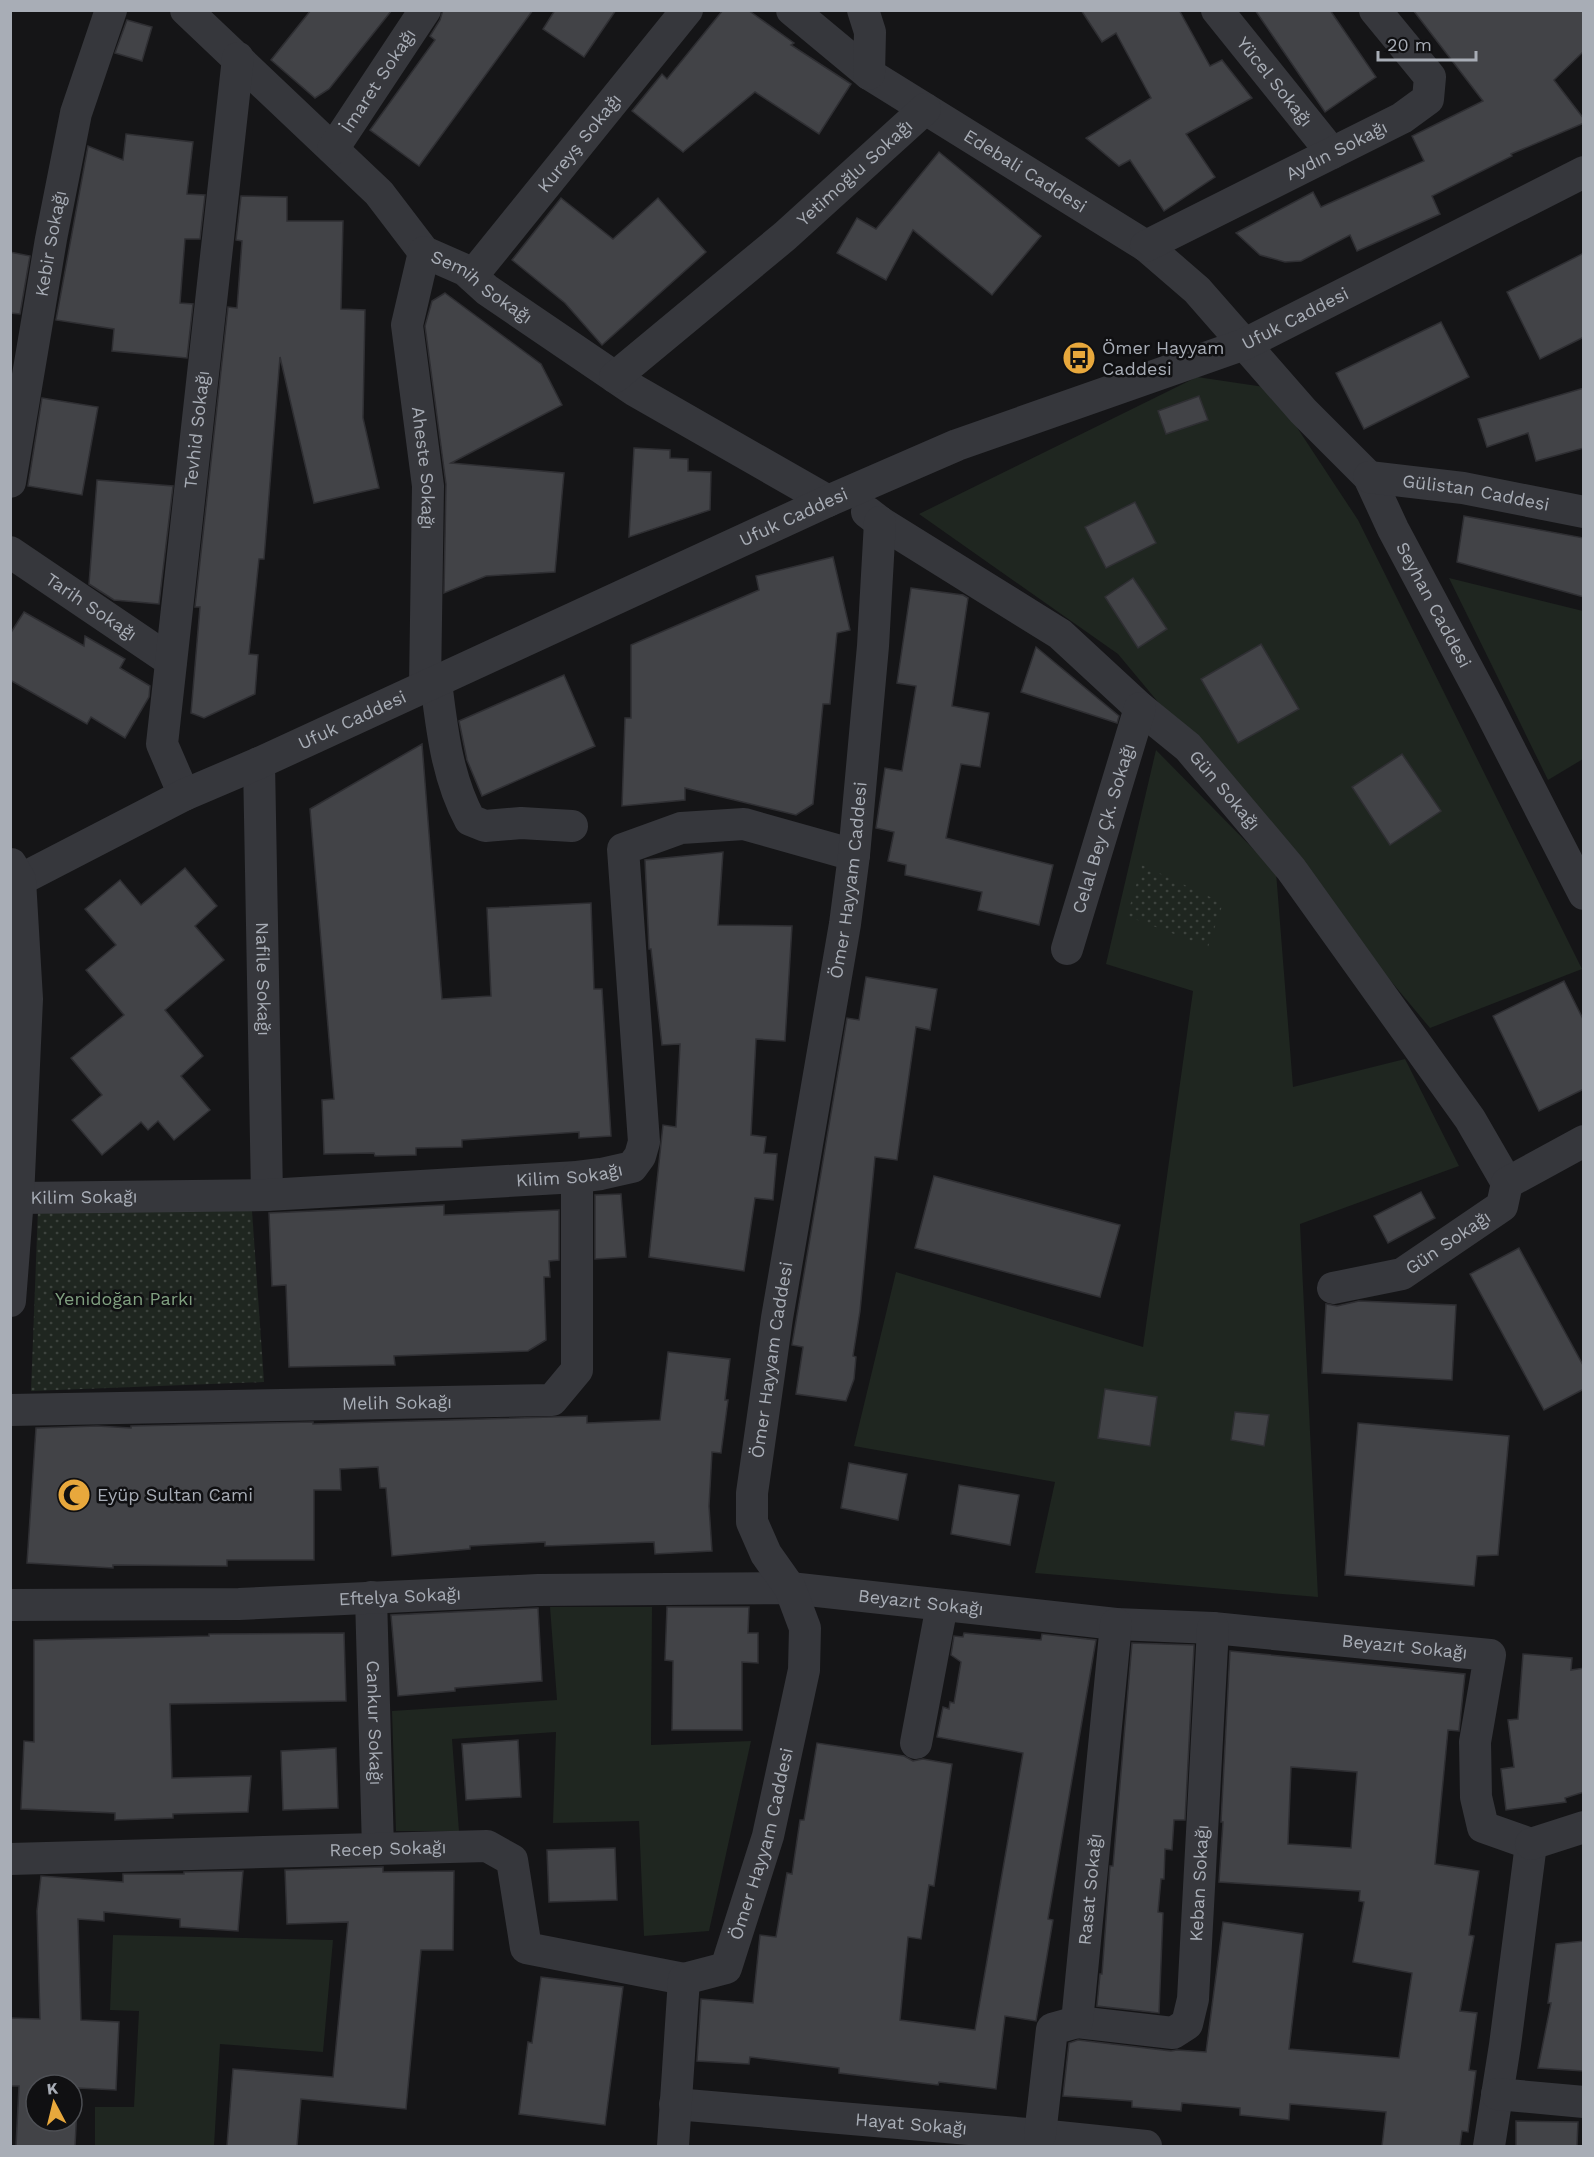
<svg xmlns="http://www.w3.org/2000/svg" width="1594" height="2157" viewBox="0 0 1594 2157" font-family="'Work Sans',sans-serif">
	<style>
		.grass { fill: #1f2620 }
		.park { fill: url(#park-dots) }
		.building { fill: #424347; stroke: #2f2f33; stroke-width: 1.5; fill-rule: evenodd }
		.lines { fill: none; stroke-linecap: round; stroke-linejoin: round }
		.minor { stroke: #36373c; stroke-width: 32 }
		.labels { text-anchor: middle; stroke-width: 5; stroke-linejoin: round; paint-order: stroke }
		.street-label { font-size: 18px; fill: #a8adb6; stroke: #101012 }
		.poi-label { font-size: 18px; fill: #a8adb6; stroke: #101012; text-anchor: start }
		.park-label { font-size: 18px; fill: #80a080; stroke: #101012 }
	</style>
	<defs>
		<pattern id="park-dots" width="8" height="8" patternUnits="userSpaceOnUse" patternTransform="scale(1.5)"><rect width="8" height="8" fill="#1f2620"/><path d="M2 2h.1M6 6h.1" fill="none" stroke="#3d433e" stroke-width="1.8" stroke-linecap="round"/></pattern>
	</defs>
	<rect width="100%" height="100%" fill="#151517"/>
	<!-- grass -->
	<g class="grass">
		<path d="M1197 377 1271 388 1358 520 1582 969 1430 1028 1118 654 919 514Z"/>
		<path d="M1449 578 1583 611V759L1548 780Z"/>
		<path d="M1156 750 1276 872 1293 1087 1405 1059 1459 1166 1300 1224 1318 1597 1035 1573 1055 1482 854 1446 896 1272 1143 1347 1193 991 1106 964Z"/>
		<path d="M550 1607H652L651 1745 751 1741 709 1931 644 1936 639 1821 553 1823 556 1732 452 1739 459 1831H396L392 1711 557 1700Z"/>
		<path d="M113 1935 333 1940 323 2052 220 2044 214 2146H95V2107H134L139 2011 110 2010Z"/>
	</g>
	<!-- park -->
	<g class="park">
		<path d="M1142 865 1223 903 1208 947 1127 916Z"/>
		<path d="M38 1209 252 1211 264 1382 31 1391Z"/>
	</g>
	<!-- building -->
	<g class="building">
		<path d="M311 10H392L329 89 315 98 271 60Z"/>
		<path d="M443 10H533L419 166 370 130 435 40 430 36 440 20Z"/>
		<path d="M555 10H616L584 57 543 29Z"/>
		<path d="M723 10H748L794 43 791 45 851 84 819 134 755 92 683 152 632 111 662 74 667 79Z"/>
		<path d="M1081 10H1179L1210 66 1222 60 1252 98 1186 134 1215 177 1164 211 1130 160 1119 166 1086 138 1151 98 1116 33 1102 42Z"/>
		<path d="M1255 10H1330L1376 77 1325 112Z"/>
		<path d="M1413 10H1584V51L1554 80 1584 119V123L1511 154 1512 156 1432 196 1440 214 1357 251 1350 235 1301 261 1285 262 1260 255 1236 233 1313 192 1321 207 1424 161 1412 136 1483 101Z"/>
		<path d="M127 20 152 27 142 61 115 53Z"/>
		<path d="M126 134 193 142 187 194 205 195 200 239H185L180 303 193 304 187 358 112 351 114 329 56 320 88 146 123 160Z"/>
		<path d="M939 152 1041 236 992 295 913 230 886 280 837 253 857 218 876 229Z"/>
		<path d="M241 196 287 197V221H343L341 309 365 310 363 418 379 488 314 503 280 357 264 559H259L249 654 258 655 255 694 204 718 191 713 200 607H195L228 307 237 308 242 241 236 240Z"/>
		<path d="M561 198 613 239 658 198 706 252 602 345 565 303 512 260Z"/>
		<path d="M10 252 30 256 20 314 10 313Z"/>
		<path d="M1584 253V337L1540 359 1507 292Z"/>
		<path d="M445 293 541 364 562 405 451 463 564 473 555 572 486 576 444 593 446 484 425 326 432 301Z"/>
		<path d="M1441 322 1469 377 1364 429 1336 373Z"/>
		<path d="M1584 388V448L1536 461 1528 433 1487 447 1478 419Z"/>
		<path d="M1199 396 1208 420 1166 434 1158 411Z"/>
		<path d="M42 398 98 407 82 495 28 486Z"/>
		<path d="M634 448 670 450V458L688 459V471L711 472 710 510 629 537Z"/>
		<path d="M97 480 173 486 159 604 114 600 89 584Z"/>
		<path d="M1135 502 1156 543 1106 568 1085 527Z"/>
		<path d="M1464 516 1584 538V597L1457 562Z"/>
		<path d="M833 557 850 630 837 633 830 704H823L813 804 796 815 685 788V800L622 806 625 718H631V645L759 590 756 576Z"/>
		<path d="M1133 578 1167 629 1138 648 1105 597Z"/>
		<path d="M911 588 963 595 968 598 952 706 989 713 980 767 961 764 946 838 1053 865 1039 925 978 910 982 892 905 875 906 865 888 861 894 832 876 828 885 768 902 771 916 686 897 683Z"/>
		<path d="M24 612 84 646 85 636 125 659 120 668 150 686 149 697 125 738 91 717 87 724 10 680V634Z"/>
		<path d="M1261 644 1299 709 1238 743 1201 679Z"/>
		<path d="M1036 647 1119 716 1117 723 1021 692Z"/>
		<path d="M564 675 595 746 482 796 467 760 459 721Z"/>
		<path d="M422 744 442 999 491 996 487 908 591 903 594 989H602L611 1136 579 1138V1132L462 1140V1147L416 1148V1155L375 1156 374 1153 324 1154 322 1100 334 1099 310 809Z"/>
		<path d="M1402 754 1441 811 1390 845 1352 787Z"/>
		<path d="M723 852 718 925 792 926 785 1041 756 1039 751 1135 766 1137 764 1153 777 1154 773 1200 755 1198 744 1271 649 1257 663 1125 676 1127 680 1044 662 1045 651 949H649L645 860Z"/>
		<path d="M185 868 217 906 195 926 224 960 165 1010 203 1056 181 1076 210 1110 174 1140 158 1121 148 1130 141 1122 102 1155 72 1120 102 1095 71 1058 124 1015 86 970 116 945 85 909 120 880 141 905Z"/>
		<path d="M866 977 937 989 930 1030 916 1027 897 1160 875 1157 860 1311 853 1356 856 1357 854 1379 846 1401 796 1394 803 1347 792 1345 847 1018 859 1020Z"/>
		<path d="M1564 981 1584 1021V1089L1539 1111 1493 1016Z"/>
		<path d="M934 1176 1120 1225 1100 1297 915 1248Z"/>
		<path d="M1421 1192 1435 1218 1388 1243 1374 1216Z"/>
		<path d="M621 1194 626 1257 595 1259V1195Z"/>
		<path d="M444 1205V1215L559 1210V1260L549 1261 550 1277H544L546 1340 528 1351 394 1356 395 1365 289 1367 286 1285 272 1286 269 1213Z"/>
		<path d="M1519 1248 1584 1367V1389L1544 1410 1470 1274Z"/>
		<path d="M1359 1301 1456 1305 1452 1380 1322 1373 1326 1304 1337 1306Z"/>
		<path d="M668 1352 730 1359 725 1400H728L721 1453 712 1452 709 1506 712 1551 655 1554 654 1542 545 1546V1542L470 1546V1549L392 1556 386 1488H380L378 1467 340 1469 341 1490H314V1560H227V1566L113 1565V1568L27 1563 36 1428 97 1426 131 1428V1426L313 1422V1424L587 1416V1423L660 1420Z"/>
		<path d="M1105 1389 1157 1397 1150 1446 1098 1438Z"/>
		<path d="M1235 1412 1269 1415 1264 1446 1231 1440Z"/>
		<path d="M1358 1423 1509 1436 1498 1555 1477 1556 1474 1586 1345 1575Z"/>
		<path d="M849 1463 907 1474 898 1520 841 1508Z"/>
		<path d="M959 1485 1019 1495 1010 1545 951 1534Z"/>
		<path d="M667 1607H749L748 1633H758V1663L742 1662V1730H672L673 1661 665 1660Z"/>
		<path d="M538 1608 542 1681 455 1688V1691L398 1696 391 1615Z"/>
		<path d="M344 1633 346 1701 170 1704 172 1778 251 1776 248 1812 173 1814V1818L115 1820V1813L21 1809 24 1741 34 1742V1640L209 1636V1634Z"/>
		<path d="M964 1633 1041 1640 1042 1634 1096 1640 1048 1919 1053 1920 1036 2021 1005 2016 996 2089 939 2082 938 2085 839 2073V2068L750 2057 749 2064 697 2061 701 1999 753 2003 760 1935 776 1937 787 1873 792 1874 800 1820H804L817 1743 904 1756 913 1761 923 1759 952 1764 934 1886 929 1885 921 1939 908 1937 900 2020 975 2030 1023 1753 937 1737 943 1707 949 1709 950 1702 954 1703 961 1662 951 1655 954 1636 963 1637Z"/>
		<path d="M1132 1643 1194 1645V1647L1185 1820H1174L1172 1850 1165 1849 1164 1879H1161L1158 1912 1163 1913 1159 2013 1097 2006 1100 1974H1102L1110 1866H1113Z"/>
		<path d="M1230 1651 1465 1674 1459 1731 1448 1730 1435 1864 1479 1871 1469 1935 1474 1936 1460 2011 1477 2013 1469 2070 1476 2071 1468 2132 1462 2131 1460 2146H1382L1386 2112 1290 2104 1289 2120 1240 2115V2108L1182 2103 1181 2111 1132 2107V2101L1063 2096 1069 2043 1078 2040 1171 2051 1177 2050 1206 2052 1223 1922 1303 1934 1289 2049 1399 2058 1412 1973 1353 1962 1364 1902 1359 1901 1360 1891 1219 1882 1223 1822H1221ZM1291 1767 1357 1772 1351 1848 1288 1844Z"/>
		<path d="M1523 1654 1572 1658 1571 1670 1584 1668V1792L1565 1798 1566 1802 1506 1810 1501 1769 1514 1767 1508 1720 1518 1719Z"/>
		<path d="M518 1740 521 1797 466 1800 462 1744Z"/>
		<path d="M336 1748 338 1808 283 1810 281 1751Z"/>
		<path d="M615 1848 617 1900 549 1902 547 1850Z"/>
		<path d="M383 1867V1872L454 1871 453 1950H421L406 2109 301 2099 297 2146H227L233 2069 333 2077 348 1922 287 1924 285 1870Z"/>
		<path d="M243 1871 238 1931 180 1927V1919L104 1912V1921L78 1919 81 2020 119 2022 116 2090 78 2088 75 2146H16L19 2086H10V2018L40 2019 37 1911 41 1876 123 1882V1874H184V1872ZM36 2085H72V2121H36Z"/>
		<path d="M1584 1941V2071L1538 2068 1551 2003H1548L1556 1944Z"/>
		<path d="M541 1977 623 1987 605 2125 519 2114 528 2042 532 2043Z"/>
		<path d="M1516 2121 1578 2122 1577 2146H1516Z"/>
	</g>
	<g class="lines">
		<!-- minor -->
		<g class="minor">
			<path id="s1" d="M186 10 379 193 424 252 465 270 487 290 634 390 828 501"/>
			<path id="s2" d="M792 10 869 74 1146 246 1197 290 1303 411 1369 477 1393 529 1489 709 1584 894"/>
			<path d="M863 10 870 32 869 74"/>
			<path id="s3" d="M1217 10 1332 153"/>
			<path id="s4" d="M333 149 425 10"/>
			<path id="s5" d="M1146 246 1402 118 1428 99 1430 77 1375 10"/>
			<path id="s6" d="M424 252 407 325 428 486 425 687"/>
			<path id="s7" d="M472 276 687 10"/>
			<path id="s8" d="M615 377 785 236 925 109"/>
			<path id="s9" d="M1369 477 1463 488 1584 512"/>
			<path id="s10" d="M10 482 51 239 76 113 111 10"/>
			<path id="s11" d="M867 512 880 522 1060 634 1140 708 1188 747 1291 869 1470 1119 1507 1183"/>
			<path id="s12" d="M10 552 171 661"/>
			<path d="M436 682C442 730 447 777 470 820L485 826 521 823 572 826"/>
			<path id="s13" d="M259 763 267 1195"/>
			<path id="s14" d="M184 795 162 744 238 58"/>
			<path id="s15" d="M10 885 184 795 259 763 828 501 957 445 1245 344 1584 172"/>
			<path id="s16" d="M1067 949 1140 708"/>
			<path id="s17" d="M18 1198 267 1195 577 1177 601 1174 632 1167 640 1156 644 1142 623 849 681 828 744 824 854 855"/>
			<path id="s18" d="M1333 1288 1402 1274 1502 1206 1507 1183 1584 1141"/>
			<path d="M10 1301 18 1198 27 999 20 880 11 864"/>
			<path id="s19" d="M10 1410 552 1400 577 1370V1177"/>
			<path id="s20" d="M371 1597 378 1849"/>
			<path id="s21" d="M10 1605 239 1604 538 1590 790 1588 1116 1624 1213 1628 1490 1655 1475 1742 1476 1797 1483 1827 1531 1844 1505 2045 1489 2146"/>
			<path d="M916 1743 942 1605"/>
			<path d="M1531 1844 1584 1827"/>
			<path id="s22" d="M10 1859 487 1846 512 1860 526 1948 684 1979"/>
			<path id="s23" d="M1077 2022 1173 2033 1187 2024 1193 1999 1213 1628"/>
			<path d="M1497 2094 1584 2102"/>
			<path id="s24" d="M675 2104 1040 2135 1146 2146"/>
			<path id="s25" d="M1040 2135 1052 2029 1077 2022 1116 1624"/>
			<path id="s26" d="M673 2146 684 1979 726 1968 768 1836 804 1670 805 1628 790 1588 766 1554 752 1522V1493L777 1318 845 924 854 855 873 646 880 522"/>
		</g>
	</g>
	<!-- icons -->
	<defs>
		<g id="bus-disc" transform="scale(1.725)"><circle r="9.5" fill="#e8a83c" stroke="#101012"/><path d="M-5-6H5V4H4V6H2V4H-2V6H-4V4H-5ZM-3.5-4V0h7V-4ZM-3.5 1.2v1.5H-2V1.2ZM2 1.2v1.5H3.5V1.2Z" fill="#111"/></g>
		<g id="mosque-disc" transform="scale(1.725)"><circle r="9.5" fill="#e8a83c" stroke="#101012"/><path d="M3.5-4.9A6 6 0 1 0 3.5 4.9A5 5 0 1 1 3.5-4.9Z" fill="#111"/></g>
	</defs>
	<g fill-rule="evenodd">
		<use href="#bus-disc" x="1079" y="358"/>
		<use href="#mosque-disc" x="74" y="1495"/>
	</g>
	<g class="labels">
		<!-- street labels -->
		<g class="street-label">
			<text dy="6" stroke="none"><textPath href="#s4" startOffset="82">İmaret Sokağı</textPath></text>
			<text dy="6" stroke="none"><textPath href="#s3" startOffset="92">Yücel Sokağı</textPath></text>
			<text dy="6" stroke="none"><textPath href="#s7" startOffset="171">Kureyş Sokağı</textPath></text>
			<text dy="6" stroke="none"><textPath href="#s5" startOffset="213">Aydın Sokağı</textPath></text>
			<text dy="6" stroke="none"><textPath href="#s2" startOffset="284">Edebali Caddesi</textPath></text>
			<text dy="6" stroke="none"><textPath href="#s8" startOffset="315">Yetimoğlu Sokağı</textPath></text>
			<text dy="6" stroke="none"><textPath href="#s10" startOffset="242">Kebir Sokağı</textPath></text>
			<text dy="6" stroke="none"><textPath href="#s1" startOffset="408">Semih Sokağı</textPath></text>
			<text dy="6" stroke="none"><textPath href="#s15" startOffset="1406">Ufuk Caddesi</textPath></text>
			<text dy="6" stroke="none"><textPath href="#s14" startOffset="372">Tevhid Sokağı</textPath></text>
			<text dy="6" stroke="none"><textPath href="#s6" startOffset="219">Aheste Sokağı</textPath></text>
			<text dy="6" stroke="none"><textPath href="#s9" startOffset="108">Gülistan Caddesi</textPath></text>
			<text dy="6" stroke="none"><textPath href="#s15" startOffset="866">Ufuk Caddesi</textPath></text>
			<text dy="6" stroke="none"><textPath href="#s2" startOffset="891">Seyhan Caddesi</textPath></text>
			<text dy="6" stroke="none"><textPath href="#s12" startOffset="98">Tarih Sokağı</textPath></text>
			<text dy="6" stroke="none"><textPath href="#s15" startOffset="380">Ufuk Caddesi</textPath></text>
			<text dy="6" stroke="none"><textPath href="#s11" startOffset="456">Gün Sokağı</textPath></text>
			<text dy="6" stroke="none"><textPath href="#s16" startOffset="126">Celal Bey Çk. Sokağı</textPath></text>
			<text dy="6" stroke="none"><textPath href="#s26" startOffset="1330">Ömer Hayyam Caddesi</textPath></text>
			<text dy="6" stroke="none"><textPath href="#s13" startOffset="216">Nafile Sokağı</textPath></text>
			<text dy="6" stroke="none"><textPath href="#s17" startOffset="552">Kilim Sokağı</textPath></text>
			<text dy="6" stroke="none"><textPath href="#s17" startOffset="66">Kilim Sokağı</textPath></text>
			<text dy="6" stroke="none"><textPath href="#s18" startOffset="126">Gün Sokağı</textPath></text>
			<text dy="6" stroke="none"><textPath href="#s26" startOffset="844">Ömer Hayyam Caddesi</textPath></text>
			<text dy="6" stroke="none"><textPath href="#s19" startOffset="387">Melih Sokağı</textPath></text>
			<text dy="6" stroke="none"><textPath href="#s21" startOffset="390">Eftelya Sokağı</textPath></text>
			<text dy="6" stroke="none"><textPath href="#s21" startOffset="912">Beyazıt Sokağı</textPath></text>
			<text dy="6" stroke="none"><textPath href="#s21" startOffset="1398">Beyazıt Sokağı</textPath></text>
			<text dy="6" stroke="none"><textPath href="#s20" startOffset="126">Cankur Sokağı</textPath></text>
			<text dy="6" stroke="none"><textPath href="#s26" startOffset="340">Ömer Hayyam Caddesi</textPath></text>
			<text dy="6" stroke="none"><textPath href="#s22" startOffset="378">Recep Sokağı</textPath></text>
			<text dy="6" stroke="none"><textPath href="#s23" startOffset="255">Keban Sokağı</textPath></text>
			<text dy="6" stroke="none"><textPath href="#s25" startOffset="266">Rasat Sokağı</textPath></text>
			<text dy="6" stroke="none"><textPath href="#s24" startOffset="237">Hayat Sokağı</textPath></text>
		</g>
		<!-- poi labels -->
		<g class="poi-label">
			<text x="1102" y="354">Ömer Hayyam<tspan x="1102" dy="21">Caddesi</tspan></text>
			<text x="97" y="1501">Eyüp Sultan Cami</text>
		</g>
		<!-- park labels -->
		<g class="park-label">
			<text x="124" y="1305">Yenidoğan Parkı</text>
		</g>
	</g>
	<!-- border -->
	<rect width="1594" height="2157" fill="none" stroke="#a8adb6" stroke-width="24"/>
	<!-- north arrow -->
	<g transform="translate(54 2103) rotate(353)"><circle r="28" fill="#101012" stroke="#4d4f54" stroke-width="1.5"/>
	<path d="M0-4.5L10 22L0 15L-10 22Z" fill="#e8a83c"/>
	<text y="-9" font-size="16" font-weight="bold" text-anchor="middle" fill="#a8adb6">K</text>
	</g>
	<!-- scale -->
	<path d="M1378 51v9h98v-9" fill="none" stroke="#a8adb6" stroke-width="3"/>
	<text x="1387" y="51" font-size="18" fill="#a8adb6" stroke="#101012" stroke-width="4.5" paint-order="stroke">20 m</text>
</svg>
